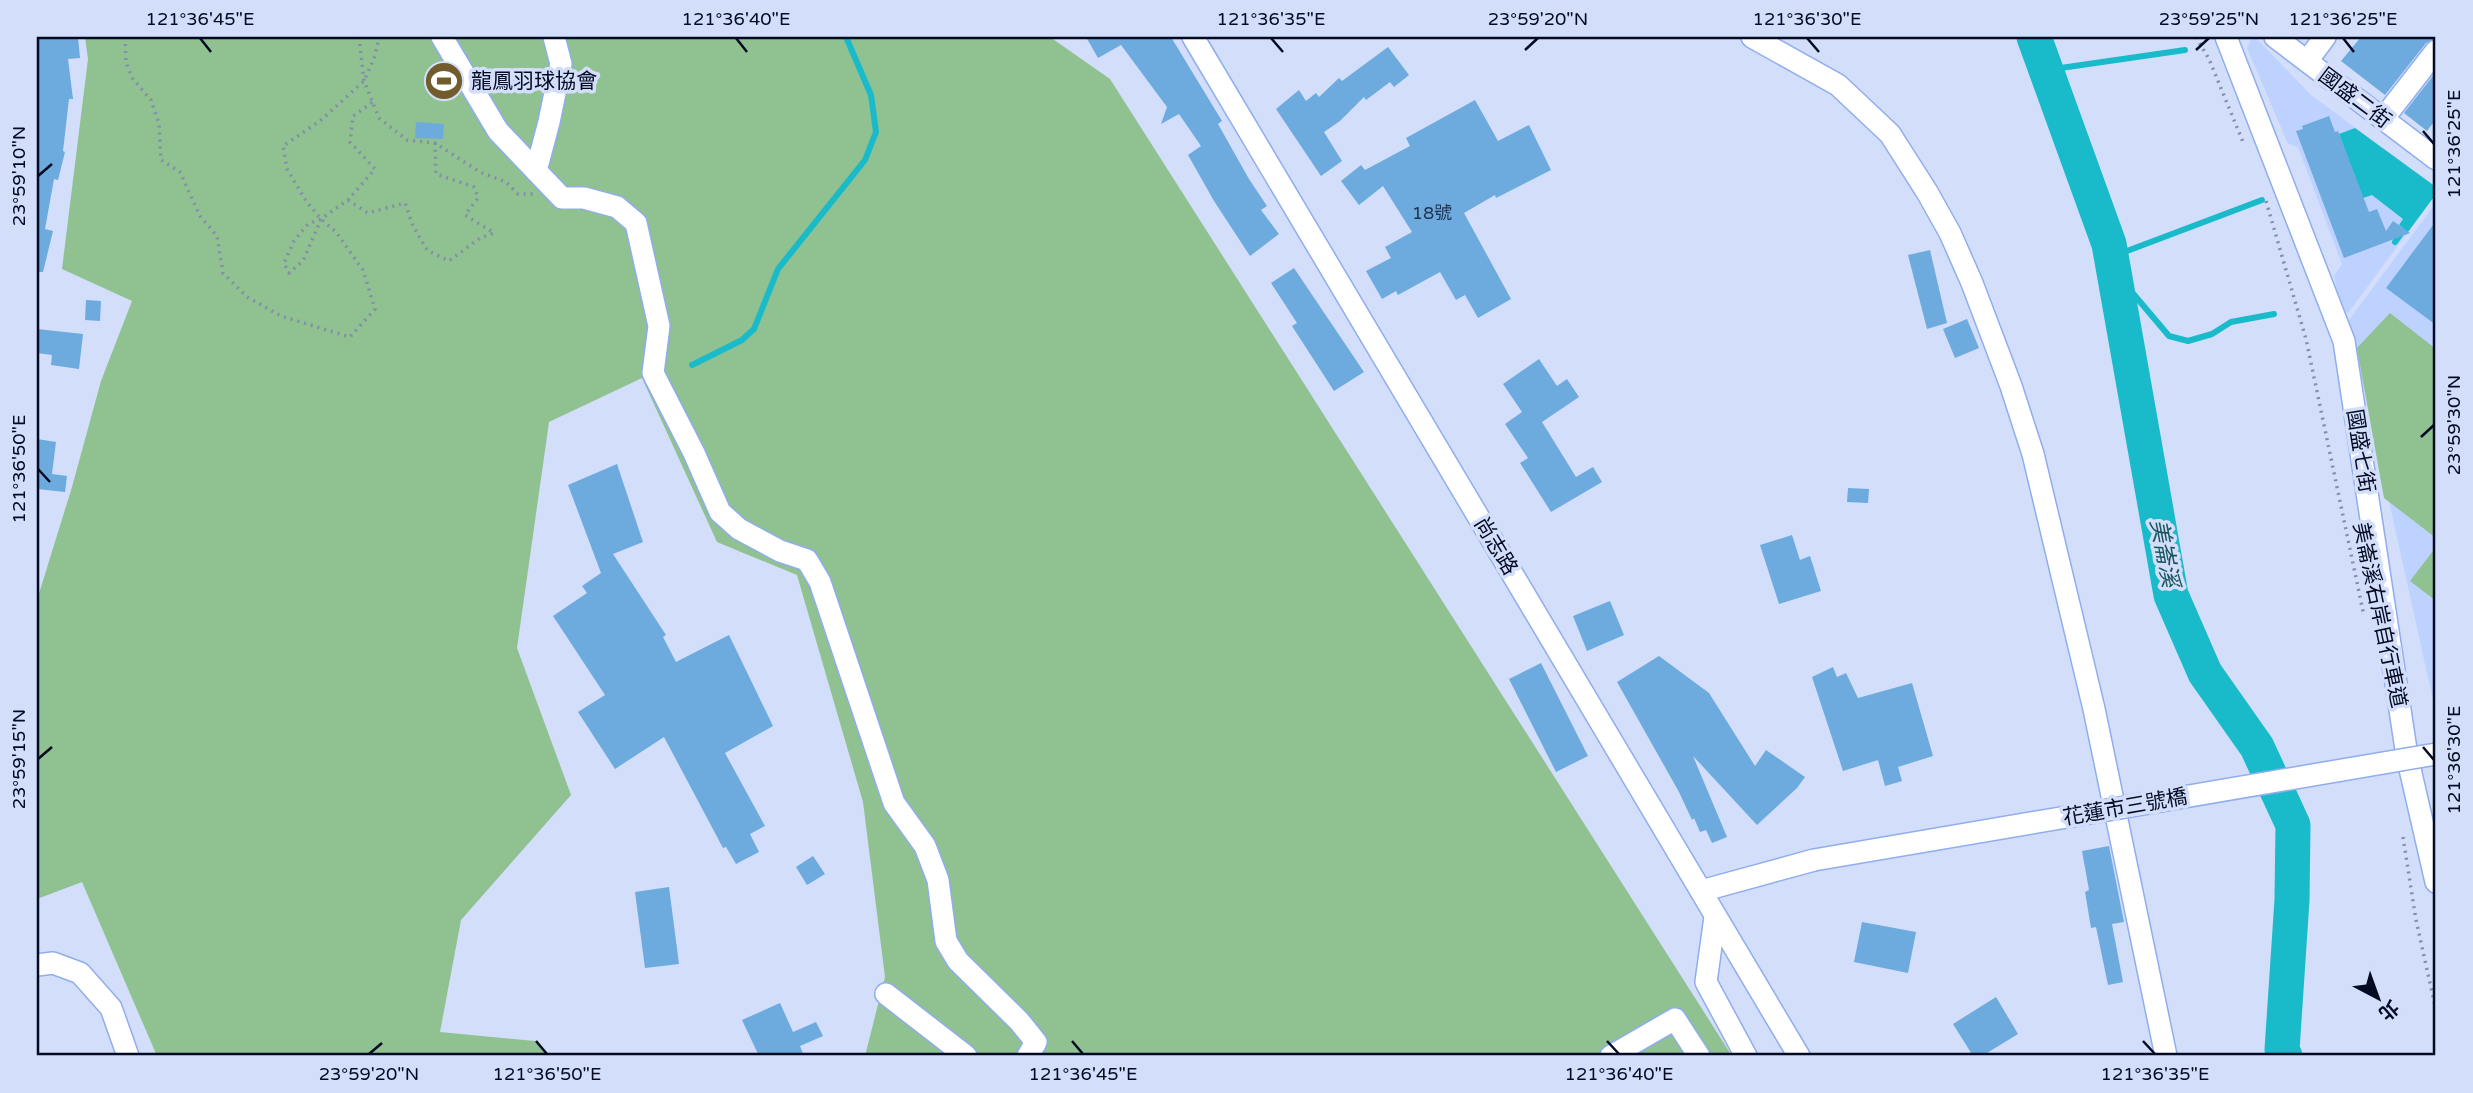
<svg xmlns="http://www.w3.org/2000/svg" width="2473" height="1093" viewBox="0 0 2473 1093" font-family="'Varela Round','Noto Sans TC',sans-serif">
	<style>
		.built { fill: #bed2ff }
		.green { fill: #8fc191 }
		.water { fill: #19bbca }
		.lines { fill: none; stroke-linecap: round; stroke-linejoin: round }
		.stream { stroke: #19bbca; stroke-width: 6 }
		.river { stroke: #19bbca; stroke-width: 35 }
		.building { fill: #6dabdf }
		.minor-casing { stroke: #90adee; stroke-width: 24 }
		.path { stroke: #838ea8; stroke-width: 3.5; stroke-dasharray: 2 5; stroke-linecap: butt }
		.minor { stroke: #fff; stroke-width: 21 }
		.minor-bridge-casing { stroke: #90adee; stroke-width: 24; stroke-linecap: butt }
		.minor-bridge { stroke: #fff; stroke-width: 21 }
		.ticks { fill: none; stroke: #030a21; stroke-width: 2.5 }
		.labels { text-anchor: middle; stroke-width: 7; stroke-linejoin: round; paint-order: stroke }
		.number-label { font-size: 18px; fill: #1e3250 }
		.poi-label { font-size: 21px; fill: #030a21; stroke: #d2defa; text-anchor: start }
		.street-label { font-size: 21px; fill: #030a21; stroke: #d2defa }
		.water-label { font-size: 23px; font-style: italic; fill: #19555b; stroke: #d2defa }
		.neatline { fill: none; stroke: #030a21; stroke-width: 2.5 }
		.ticks-label { font-size: 18px; text-anchor: middle; fill: #030a21 }
	</style>
	<rect width="100%" height="100%" fill="#d2defa"/>
	<!-- built -->
	<g class="built">
		<path d="M2252 37H2255L2311 95 2436 187V194L2348 313 2342 310 2334 276 2342 264 2298 147 2288 144 2247 48Z"/>
		<path d="M2436 203V702L2433 700 2349 320Z"/>
	</g>
	<!-- green -->
	<g class="green">
		<path d="M85 37H1050L1110 79 1732 1056H865L885 977 863 802 797 575 717 542 642 378 549 422 517 648 571 795 461 920 440 1032 535 1041 550 1056H157L82 882 37 899V600L72 487 101 381 132 301 62 269 88 59Z"/>
		<path d="M2390 313 2436 349V538L2384 498 2357 348Z"/>
		<path d="M2436 547V601L2410 581Z"/>
	</g>
	<!-- water -->
	<path class="water" d="M2355 128 2436 187V194L2408 232 2399 225 2403 219 2372 195 2363 198 2339 134Z"/>
	<g class="lines">
		<!-- stream -->
		<g class="stream">
			<path d="M2047 70 2185 50"/>
			<path d="M2395 242 2402 232"/>
			<path d="M2111 257 2262 200"/>
			<path d="M2114 271 2169 336 2188 341 2212 334 2231 322 2274 314"/>
			<path d="M692 365 742 340 754 329 778 269 865 160 876 132 871 95 846 37"/>
		</g>
		<!-- river -->
		<path class="river" d="M2034 37 2109 244 2171 595 2205 673 2257 747 2293 825 2292 900 2282 1050 2285 1056"/>
	</g>
	<!-- building -->
	<g class="building">
		<path d="M37 37H78L80 58 68 59 73 99H69L63 151 65 152 58 180 54 179 45 229 53 231 43 272H37Z"/>
		<path d="M1086 37H1171L1222 121 1218 124 1249 179 1267 206 1261 210 1279 234 1250 256 1214 201 1188 155 1201 146 1179 114 1161 124 1167 107 1121 45 1098 58Z"/>
		<path d="M2361 37H2436V38L2426 43 2385 95 2341 61Z"/>
		<path d="M1388 47 1409 75 1394 87 1390 82 1366 100 1364 97 1340 121 1324 132 1342 161 1321 176 1276 109 1299 90 1306 101 1316 93 1319 97 1339 78 1342 81Z"/>
		<path d="M2436 72V119L2427 131 2404 113Z"/>
		<path d="M1475 100 1498 141 1529 125 1551 170 1496 198 1495 195 1464 213 1511 299 1478 318 1465 295 1456 300 1440 272 1398 295 1396 291 1382 299 1366 271 1391 258 1385 247 1412 232 1383 186 1359 205 1341 181 1361 165 1365 170 1410 146 1406 138Z"/>
		<path d="M2329 116 2335 132 2338 131 2369 212 2377 209 2386 231 2393 221 2410 233 2344 258 2296 131 2303 129 2302 126Z"/>
		<path d="M416 122 444 124 443 139 415 138Z"/>
		<path d="M2436 221V325L2386 288Z"/>
		<path d="M1930 250 1947 323 1927 329 1908 255Z"/>
		<path d="M1294 268 1364 372 1334 391 1292 326 1297 323 1271 283Z"/>
		<path d="M86 300 101 301 100 321 85 320Z"/>
		<path d="M1967 319 1979 348 1955 358 1943 329Z"/>
		<path d="M37 329 83 334 79 369 51 365 52 355 37 353Z"/>
		<path d="M1539 359 1557 386 1567 379 1579 397 1542 422 1576 477 1593 467 1602 482 1551 512 1520 463 1528 458 1505 424 1522 412 1503 384Z"/>
		<path d="M37 439 56 442 52 474 67 476 65 492 37 489Z"/>
		<path d="M617 464 643 542 613 554 666 635 663 637 676 662 729 635 773 726 725 753 765 826 750 834 759 852 736 864 726 847 723 848 664 737 615 769 578 712 605 695 553 616 587 593 582 586 601 573 568 485Z"/>
		<path d="M1848 488 1869 489 1868 503 1847 502Z"/>
		<path d="M1792 535 1800 560 1810 556 1821 591 1779 604 1760 545Z"/>
		<path d="M1610 601 1624 635 1587 651 1573 616Z"/>
		<path d="M1659 656 1709 693 1755 766 1766 750 1805 777 1797 788 1757 825 1693 756 1727 837 1712 843 1706 830 1700 832 1694 818 1692 820 1679 792 1617 682Z"/>
		<path d="M1541 663 1588 756 1556 772 1509 679Z"/>
		<path d="M1833 667 1837 677 1846 673 1858 698 1912 683 1933 756 1898 767 1902 781 1885 786 1878 760 1843 771 1812 677Z"/>
		<path d="M2109 846 2124 922 2112 924 2123 982 2108 985 2096 927 2091 928 2085 892 2089 890 2082 851Z"/>
		<path d="M813 856 825 874 807 885 796 867Z"/>
		<path d="M669 887 679 964 645 968 635 892Z"/>
		<path d="M1862 922 1916 932 1908 973 1854 962Z"/>
		<path d="M1996 997 2018 1034 1982 1056H1973L1953 1024Z"/>
		<path d="M780 1003 793 1032 816 1022 823 1036 800 1046 804 1056H759L742 1020Z"/>
	</g>
	<g class="lines">
		<!-- minor casing -->
		<g class="minor-casing">
			<g id="minor">
				<path d="M442 37 498 131 562 198H584L617 207 636 223 659 326 653 373 694 453 720 512 739 529 780 551 807 560 820 582 894 803 925 846 938 880 946 941 958 961 1019 1021 1036 1042 1028 1056"/>
				<path d="M1193 37 1799 1056"/>
				<path d="M1752 37 1838 85 1890 134 1927 192 1950 233 1972 283 2011 386 2033 454 2094 709 2166 1056"/>
				<path d="M2226 37 2344 341 2407 756 2436 882"/>
				<path d="M2275 37 2436 159"/>
				<path d="M2307 61 2325 37"/>
				<path d="M2383 119 2436 51"/>
				<path d="M536 171 549 122 561 64 554 37"/>
				<path d="M1701 891 1814 860"/>
				<path d="M1715 917 1706 982 1746 1056"/>
				<path d="M37 965 53 963 80 973 111 1008 128 1056"/>
				<path d="M886 994 966 1056"/>
				<path d="M1611 1056 1675 1019 1699 1056"/>
			</g>
		</g>
		<!-- path -->
		<g class="path">
			<path d="M125 37 126 63 133 79 151 100 159 124 161 160 180 172 200 216 217 236 223 273 247 297 281 316 350 337 375 309 363 270 336 232 321 219 306 201 287 169 283 146 320 121 364 81 375 56 379 37"/>
			<path d="M359 37 364 81 379 118 407 140 435 143 480 172 506 182 518 194H533"/>
			<path d="M2196 37 2209 59 2243 142"/>
			<path d="M348 200 368 213 405 203 413 226 427 250 449 261 480 238 494 233 465 215 478 198 474 187 436 174 435 143"/>
			<path d="M2266 201 2306 339 2364 616"/>
			<path d="M321 219 303 261 289 273 284 263 294 241 308 224 321 219 348 200 375 169 350 142 353 116 373 102"/>
			<path d="M2403 837 2416 920 2436 1010"/>
		</g>
		<!-- minor -->
		<use href="#minor" class="minor"/>
		<!-- minor-bridge casing -->
		<g class="minor-bridge-casing">
			<path id="minor-bridge" d="M1814 860 2436 754"/>
		</g>
		<!-- minor-bridge -->
		<use href="#minor-bridge" class="minor-bridge"/>
	</g>
	<!-- ticks -->
	<path class="ticks" d="M200 38 211 52M736 38 747 52M1271 38 1283 52M1807 38 1819 52M2343 38 2354 52M1525 50 1538 38M2196 50 2209 38M2423 131 2434 144M38 176 52 164M2421 437 2434 425M38 469 50 482M2423 747 2434 760M38 759 52 747M536 1041 547 1054M1072 1041 1083 1054M1607 1041 1619 1054M2143 1041 2155 1054M369 1054 382 1043"/>
	<!-- icons -->
	<defs>
		<g id="stadium-disc" transform="scale(2.0125)"><circle r="9.5" fill="#725c2c" stroke="#d2defa"/><path d="M0-5a6.5 5 0 1 0 0 10a6.5 5 0 1 0 0-10ZM-3.5-1.8h7v3.6h-7Z" fill="#fff"/></g>
	</defs>
	<g fill-rule="evenodd">
		<use href="#stadium-disc" x="444" y="81"/>
	</g>
	<g class="labels">
		<!-- number labels -->
		<g class="number-label">
			<text x="1432" y="219">18號</text>
		</g>
		<!-- poi labels -->
		<g class="poi-label">
			<text x="471" y="88">龍鳳羽球協會</text>
		</g>
		<!-- street labels -->
		<g class="street-label">
			<text transform="translate(2355 98) rotate(37)" y="7">國盛二街</text>
			<text transform="translate(2361 451) rotate(81)" y="7">國盛七街</text>
			<text transform="translate(1496 546) rotate(59)" y="7">尚志路</text>
			<text transform="translate(2380 615) rotate(78)" y="7">美崙溪右岸自行車道</text>
			<text transform="translate(2125 807) rotate(-10)" y="7">花蓮市三號橋</text>
		</g>
		<!-- water labels -->
		<g class="water-label">
			<text transform="translate(2165 553) rotate(79)" y="8">美崙溪</text>
		</g>
	</g>
	<!-- border -->
	<rect width="2473" height="1093" fill="none" stroke="#d2defa" stroke-width="77"/>
	<!-- north arrow -->
	<g transform="translate(2378 998) rotate(139)" stroke="#d2defa" stroke-width="5" paint-order="stroke">
	<path d="M0-5L12 26L0 18L-12 26Z" fill="#030a21"/>
	<text y="-10" font-size="19" font-weight="bold" text-anchor="middle" fill="#030a21">北</text>
	</g>
	<rect x="38" y="38" width="2396" height="1016" class="neatline"/>
	<g class="ticks-label">
		<text x="200" y="25">121°36'45"E</text>
		<text x="736" y="25">121°36'40"E</text>
		<text x="1271" y="25">121°36'35"E</text>
		<text x="1538" y="25">23°59'20"N</text>
		<text x="1807" y="25">121°36'30"E</text>
		<text x="2209" y="25">23°59'25"N</text>
		<text x="2343" y="25">121°36'25"E</text>
		<text transform="translate(2454 144) rotate(-90)" y="6">121°36'25"E</text>
		<text transform="translate(19 176) rotate(-90)" y="6">23°59'10"N</text>
		<text transform="translate(2454 425) rotate(-90)" y="6">23°59'30"N</text>
		<text transform="translate(19 469) rotate(-90)" y="6">121°36'50"E</text>
		<text transform="translate(19 759) rotate(-90)" y="6">23°59'15"N</text>
		<text transform="translate(2454 760) rotate(-90)" y="6">121°36'30"E</text>
		<text x="369" y="1080">23°59'20"N</text>
		<text x="547" y="1080">121°36'50"E</text>
		<text x="1083" y="1080">121°36'45"E</text>
		<text x="1619" y="1080">121°36'40"E</text>
		<text x="2155" y="1080">121°36'35"E</text>
	</g>
</svg>
